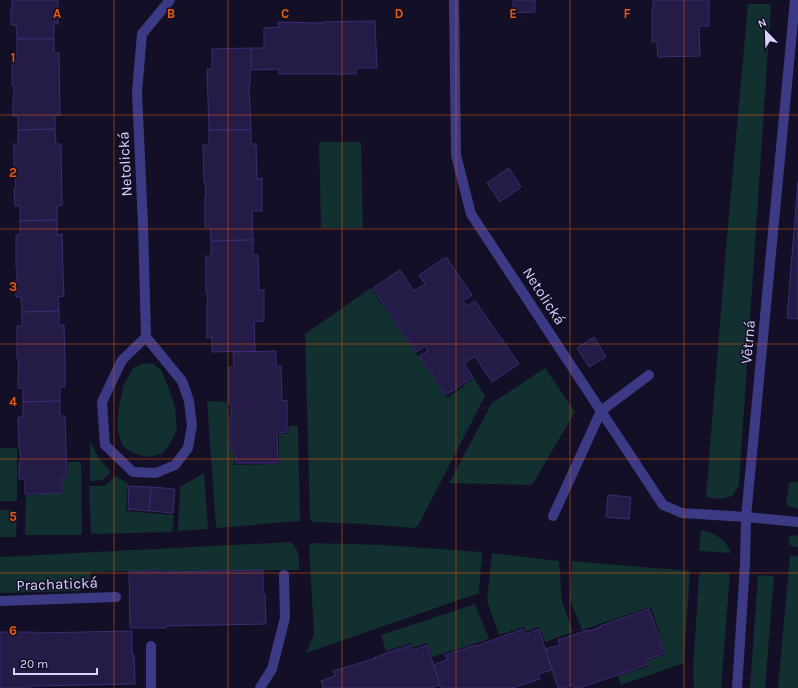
<svg xmlns="http://www.w3.org/2000/svg" width="798" height="688" viewBox="0 0 798 688" font-family="Karla,sans-serif">
	<style>
		.green { fill: #12302f }
		.building { fill: #241b47; stroke: #3b2d73 }
		.lines { fill: none; stroke-linecap: round; stroke-linejoin: round }
		.lane { stroke: #3d3a85; stroke-width: 10 }
		.street { stroke: #3d3a85; stroke-width: 10 }
		.grid { fill: none; stroke: #e8590c; stroke-width: 1; stroke-opacity: 0.55 }
		.labels { text-anchor: middle; stroke-width: 3; stroke-linejoin: round; paint-order: stroke }
		.street-label { font-size: 15px; fill: #d9d4ff; stroke: #130f26 }
		.grid-label { font-size: 13px; text-anchor: middle; font-weight: bold; fill: #e8590c; stroke: #130f26; stroke-width: 3; stroke-linejoin: round; paint-order: stroke }
	</style>
	<rect width="100%" height="100%" fill="#130f26"/>
	<!-- green -->
	<g class="green">
		<path d="M748 4H771L739 485 732 496 720 499 706 497 726 248Z"/>
		<path d="M319 142H361L363 228H321Z"/>
		<path d="M371 288 447 398 474 378 485 396 418 526 413 528 363 524 313 522 310 519 305 334Z"/>
		<path d="M152 363 161 370 168 386 175 407 177 429 170 444 162 454 147 457 132 453 122 445 117 428 119 406 124 384 133 368 143 364Z"/>
		<path d="M545 368 575 412 532 485 449 483 492 403Z"/>
		<path d="M207 401 227 402 229 449 234 450V465L279 464V434L289 433 288 426H298L300 521 216 528Z"/>
		<path d="M90 442 91 443 98 457 111 472 102 480 90 481Z"/>
		<rect x="0" y="448" width="17" height="53"/>
		<path d="M68 462H81L82 533 80 535H25L26 495 63 493V479H68Z"/>
		<path d="M204 473 208 529 178 531 180 487Z"/>
		<path d="M116 476 128 484 126 511 174 515 172 532 91 534 89 486H104Z"/>
		<path d="M789 482H798V509L786 505Z"/>
		<path d="M0 510H17L16 537H0Z"/>
		<path d="M701 530C716 534 725 538 731 553L699 551Z"/>
		<path d="M798 535V547H794L790 545 788 541 790 536Z"/>
		<path d="M291 542C300 551 299 558 299 570L167 571 166 570 91 572C89 583 89 585 79 591L0 593V557Z"/>
		<path d="M311 543 384 545 482 552 479 593 306 653 314 635 309 547Z"/>
		<path d="M492 553 559 561 562 601 573 632 545 642 539 627 526 631 524 627 499 635 487 601Z"/>
		<path d="M790 555 798 556V688H778Z"/>
		<path d="M572 561 690 571 684 663 621 685 618 676 649 666 647 661 666 654 651 607 582 630 570 600Z"/>
		<path d="M702 572 730 573 721 688H694L693 671 699 574Z"/>
		<path d="M758 575 774 576 765 688H750Z"/>
		<path d="M475 604 489 639 432 657 427 643 413 647 411 643 386 651 381 635Z"/>
	</g>
	<!-- building -->
	<g class="building">
		<path d="M12 0H58V24H54V39H17L16 25H11V8H12Z"/>
		<path d="M513 0H535V12L513 13Z"/>
		<path d="M653 0H709V26H699L700 56 658 57 657 42H652V10H653Z"/>
		<path d="M375 21 377 68H356V74H279V69L251 70V48H264V28L279 27 278 22 323 23V22Z"/>
		<path d="M17 39H54V53H59L60 115H55V129L18 130V116H13V98H14V86H12V54H17Z"/>
		<path d="M251 48V70H250V85L249 86 251 130H209L207 69H212V49Z"/>
		<path d="M55 129 56 144H61L62 205 57 206V220L20 221V206H15L14 189H16L15 177H14V144H18V130Z"/>
		<path d="M209 130H251V144H256L257 179 262 178V211H252L253 240 211 241 210 227H205V195H206L205 182H204L203 145H209Z"/>
		<path d="M509 168 521 187 500 202 487 183Z"/>
		<path d="M798 181V319L787 318Z"/>
		<path d="M57 220V235L62 234 63 271 64 296 58 297 59 311 22 312 21 297H16V280H17V267H16V235H20V221Z"/>
		<path d="M253 240V255H258L259 290H264V321L254 322 255 351 212 352V337L207 338V305H208L207 293H206V256H211V241Z"/>
		<path d="M446 257 472 295 463 301 467 306 475 301 519 364 492 382 475 356 464 364 473 377 446 395 419 356 428 351 425 346 416 352 373 288 400 270 414 291 425 284 419 275Z"/>
		<path d="M59 311V325H64L65 362V387H60V401L23 402V388H18V371H19L18 358H17V326H22V312Z"/>
		<path d="M594 337 606 357 589 367 577 348Z"/>
		<path d="M276 351V366H281L282 401 287 400V432L277 433 278 463H236L235 449H230V416H231V404H229V367H234L233 352Z"/>
		<path d="M60 401V416H65L67 478H62V493L25 494V479H19V462H21L20 449H19L18 417H23V402Z"/>
		<path d="M129 486 151 487 149 511 128 509Z"/>
		<path d="M151 487 175 489 173 513 149 511Z"/>
		<path d="M608 495 631 497 629 519 606 517Z"/>
		<path d="M263 570V594H265L266 624 166 626V628H130L129 571H165V572Z"/>
		<path d="M649 609 665 653 646 660 647 665 579 688H574L573 685 563 688H558L545 649 560 645 558 640 588 630 589 631 601 627 600 626Z"/>
		<path d="M523 629 525 634 539 629 545 649 552 670 538 674 540 679 512 688H441L433 665 447 660 445 655 476 645V646Z"/>
		<path d="M132 631V655H134L135 684 30 686V688H0V632H34V633Z"/>
		<path d="M411 645 413 650 427 645 440 685 431 688H323L321 681 335 676 333 671 376 658 375 657Z"/>
	</g>
	<g class="lines">
		<!-- lane -->
		<g class="lane">
			<path d="M553 516 601 411 649 375"/>
			<path d="M151 688V646"/>
			<path d="M260 688 272 669 285 618 284 575"/>
		</g>
		<!-- street -->
		<g class="street">
			<path d="M454 0 456 155 471 214 663 505 682 513 746 517 798 522"/>
			<path d="M146 337 122 360 102 402 105 445 133 472 156 473 175 465 188 448 192 425 189 401 182 381 146 337 143 224 137 92 142 34 170 0"/>
			<path d="M0 601 116 597"/>
			<path d="M737 688 745 564 746 517 795 0"/>
		</g>
	</g>
	<!-- grid -->
	<path class="grid" d="M114 0V688M228 0V688M342 0V688M456 0V688M570 0V688M684 0V688M0 115H798M0 229H798M0 344H798M0 459H798M0 573H798"/>
	<g class="labels">
		<!-- street labels -->
		<g class="street-label">
			<text transform="translate(125 164) rotate(-93)" y="5">Netolická</text>
			<text transform="translate(544 296) rotate(57)" y="5">Netolická</text>
			<text transform="translate(748 342) rotate(-85)" y="5">Větrná</text>
			<text transform="translate(57 584) rotate(-2)" y="5">Prachatická</text>
		</g>
	</g>
	<g class="grid-label">
		<text x="57" y="18">A</text>
		<text x="171" y="18">B</text>
		<text x="285" y="18">C</text>
		<text x="399" y="18">D</text>
		<text x="513" y="18">E</text>
		<text x="627" y="18">F</text>
		<text x="13" y="62">1</text>
		<text x="13" y="177">2</text>
		<text x="13" y="291">3</text>
		<text x="13" y="406">4</text>
		<text x="13" y="521">5</text>
		<text x="13" y="635">6</text>
	</g>
	<!-- north arrow -->
	<g transform="translate(766 32) rotate(337)" stroke="#130f26" stroke-width="3" paint-order="stroke">
	<path d="M0-3L7 15L0 10L-7 15Z" fill="#d9d4ff"/>
	<text y="-6" font-size="11" font-weight="bold" text-anchor="middle" fill="#d9d4ff">N</text>
	</g>
	<!-- scale -->
	<path d="M14 668v6h83v-6" fill="none" stroke="#d9d4ff" stroke-width="2"/>
	<text x="20" y="668" font-size="12" fill="#d9d4ff" stroke="#130f26" stroke-width="3" paint-order="stroke">20 m</text>
</svg>
